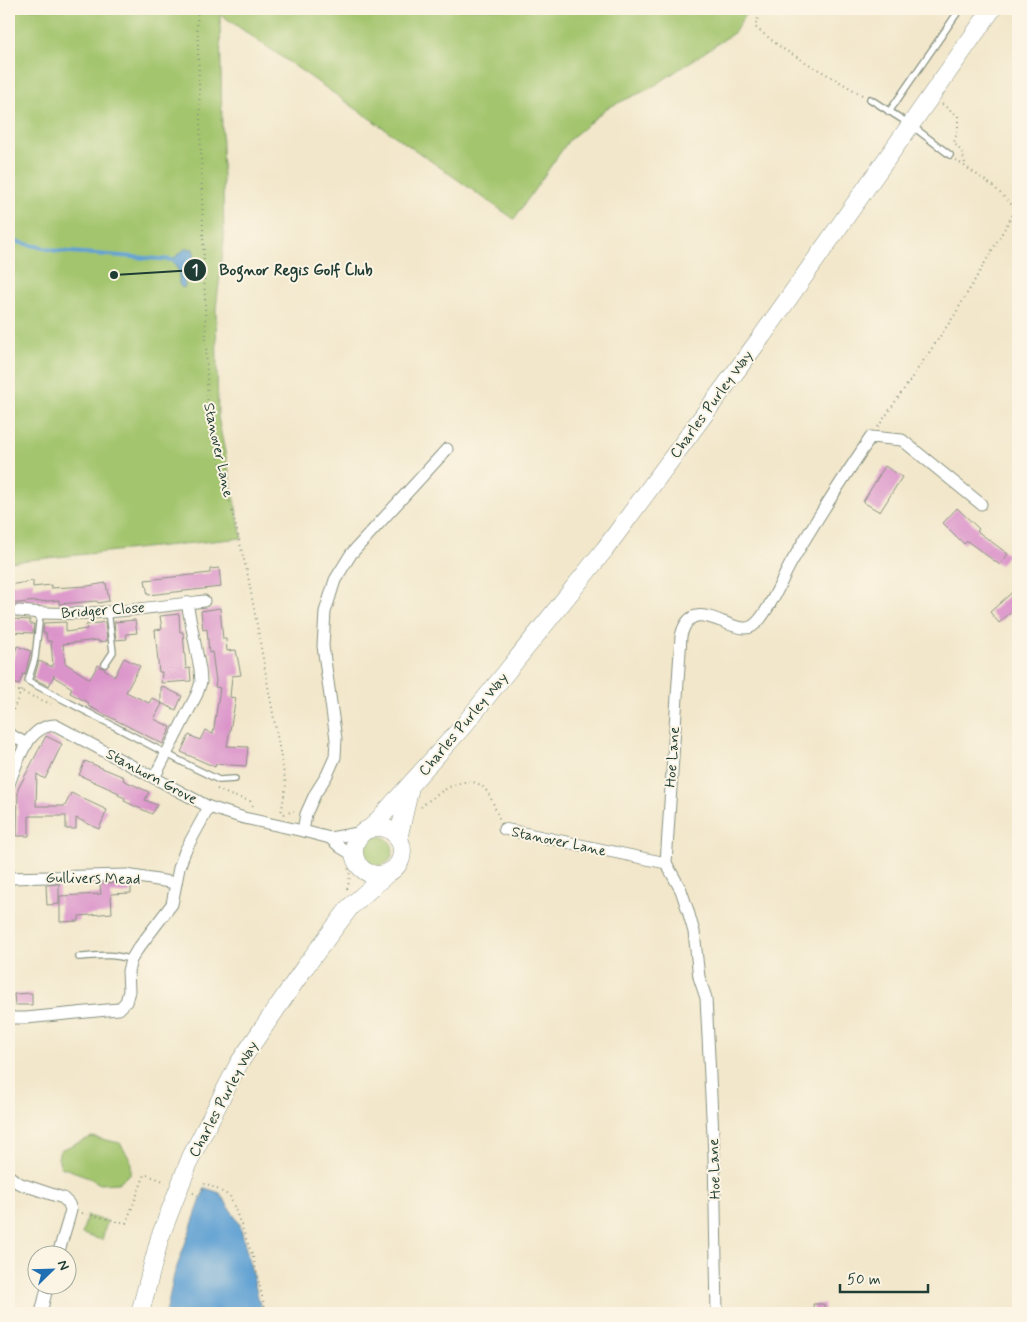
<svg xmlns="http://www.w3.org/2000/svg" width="1027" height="1322" viewBox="0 0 1027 1322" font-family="Mynerve,sans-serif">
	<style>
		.green { fill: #a3c56d; stroke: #618150 }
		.water { fill: #60a1d3; stroke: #406f84 }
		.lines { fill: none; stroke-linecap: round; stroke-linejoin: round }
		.stream { stroke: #60a1d3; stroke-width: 4 }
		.building { fill: #db94ca }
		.service-casing { stroke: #889280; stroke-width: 8 }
		.minor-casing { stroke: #889280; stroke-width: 13 }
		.primary-casing { stroke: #889280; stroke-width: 19 }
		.path { stroke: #889280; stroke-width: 2; stroke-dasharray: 1 4; stroke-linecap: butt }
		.service { stroke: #fff; stroke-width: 5.5 }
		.minor { stroke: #fff; stroke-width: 11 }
		.primary { stroke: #fff; stroke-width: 18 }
		.labels { text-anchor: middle; stroke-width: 4; stroke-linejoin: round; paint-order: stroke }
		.street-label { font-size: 15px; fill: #1f3d34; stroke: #fcf5e5 }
		.leader { fill: none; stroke: #1f3d34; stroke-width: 2 }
		.callout-dot { fill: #1f3d34; stroke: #fcf5e5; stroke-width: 2 }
		.mark-label { font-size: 15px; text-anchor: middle; font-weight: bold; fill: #fff }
		.callout-label { font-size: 16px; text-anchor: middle; font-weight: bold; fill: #1f3d34; stroke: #fcf5e5; stroke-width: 4; stroke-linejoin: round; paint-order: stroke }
	</style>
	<rect width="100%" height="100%" fill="#fcf5e5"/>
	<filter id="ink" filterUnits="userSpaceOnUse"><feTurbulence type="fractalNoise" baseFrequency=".02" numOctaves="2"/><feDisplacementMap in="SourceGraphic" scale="10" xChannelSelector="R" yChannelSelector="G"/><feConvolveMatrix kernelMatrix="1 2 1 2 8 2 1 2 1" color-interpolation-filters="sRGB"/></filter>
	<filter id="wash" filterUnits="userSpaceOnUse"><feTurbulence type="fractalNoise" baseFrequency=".0096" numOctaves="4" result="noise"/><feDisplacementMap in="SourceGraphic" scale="20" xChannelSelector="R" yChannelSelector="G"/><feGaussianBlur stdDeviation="1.12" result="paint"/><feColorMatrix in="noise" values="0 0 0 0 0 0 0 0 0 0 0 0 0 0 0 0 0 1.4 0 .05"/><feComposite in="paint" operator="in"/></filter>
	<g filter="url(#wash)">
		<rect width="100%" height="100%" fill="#f2e7cb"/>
		<!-- green -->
		<g class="green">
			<path d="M9 9H748L735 32 651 88 607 108 569 140 514 219 220 14 224 241 216 309 218 417 242 538 9 562Z"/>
			<circle cx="378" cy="851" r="15"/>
			<path d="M92 1137 120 1143 131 1161V1173L118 1183 100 1184 86 1176 61 1167 58 1158 60 1150Z"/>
			<path d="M87 1216 107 1221 102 1240 82 1234Z"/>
		</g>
		<!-- water -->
		<g class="water">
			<path d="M186 248 193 249 195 257 184 279 185 287 182 288 179 284V272L172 260Z"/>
			<path d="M205 1188 220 1193 240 1225 262 1313H166L174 1275Z"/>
		</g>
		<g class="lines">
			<!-- stream -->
			<path class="stream" d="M9 240 57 251 172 260"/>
		</g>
		<g id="blocks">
			<!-- building -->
			<g class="building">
				<path d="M885 466 902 477 880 512 863 502Z"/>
				<path d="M957 508 979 529 977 531 1008 554 1000 565 967 541 964 544 943 523Z"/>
				<path d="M219 568 221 587 148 595 145 580 210 573V569Z"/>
				<path d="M33 581V587L51 585V588L88 586 106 583 109 601 98 603 97 601 59 604V600L37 602V601L9 604V585Z"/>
				<path d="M1018 587V606L999 623 990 612Z"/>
				<path d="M220 608 223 639H226L227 651 236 650 241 675 232 676 230 697 236 698 227 746 248 747 246 766 216 764 215 767 181 752 189 735 200 740 205 730 213 734 220 688 215 687 216 681 212 652 209 653 207 629 203 630 201 611Z"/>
				<path d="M179 614 180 632H183L186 669 190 668 191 681 161 683 162 672H159L155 630 162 629 160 616Z"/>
				<path d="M12 619 30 620V624H34L33 633 9 632V625H11Z"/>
				<path d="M135 620 137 633 126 634 127 639 116 640 114 622Z"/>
				<path d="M66 622V632L87 629 86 625 105 622 107 641 98 642V640L63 644 65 663 90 679 98 665 115 676 124 658 140 666 126 692 149 703 152 698 162 704 154 719 171 727 163 744 88 706 89 703 70 693 72 688 54 677V675L49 686 34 679 39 661 53 667 51 641H47L46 633H43L44 623Z"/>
				<path d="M17 646 31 651 25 675 23 674 19 685 9 681V671Z"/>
				<path d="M161 686 182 696 176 710 161 703Z"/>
				<path d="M46 736 62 744 45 779 37 774 36 806H65L71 793 107 810 99 829 76 818V829H66V816H29V836H17L18 789Z"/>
				<path d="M85 761 124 777 123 780 149 792 145 800 157 805 152 814 124 801 125 798 118 795 119 793 79 775Z"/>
				<path d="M100 883H131V893L111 894 112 913 79 916V921L60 922V896L101 894Z"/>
				<path d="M59 884V904L47 905 46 885Z"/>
				<path d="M32 993V1005H15L14 994Z"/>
				<path d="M813 1304H824L825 1313H814Z"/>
			</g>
		</g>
	</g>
	<g filter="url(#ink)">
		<use href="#blocks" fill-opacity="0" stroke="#889280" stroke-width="1"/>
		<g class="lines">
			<!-- service casing -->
			<g class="service-casing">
				<g id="service">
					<path d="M870 99 911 125 950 155"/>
					<path d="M889 112 960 9"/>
					<path d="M40 614 35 658 28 681 190 766 219 780 235 779"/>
					<path d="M105 664 113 652 108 611"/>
					<path d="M79 957C97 956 114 953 131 960"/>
				</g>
			</g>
			<!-- minor casing -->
			<g class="minor-casing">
				<g id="minor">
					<path d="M19 611C80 618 143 609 204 601"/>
					<path d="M9 734 27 744"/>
					<path d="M154 778 197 694 201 682 200 669 187 603"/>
					<path d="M9 784C17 763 27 726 55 725L209 807 244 818 303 831 330 838 340 847 355 856"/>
					<path d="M504 829 666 863"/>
					<path d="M303 831 306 814 315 794 327 775 335 757 336 739 323 646 325 612 335 580 351 554 447 449"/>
					<path d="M330 838 364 832"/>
					<path d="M9 878 126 875 176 883"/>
					<path d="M9 1016 14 1018H26L107 1010 119 1009 126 1002 129 991 128 971 131 960 137 950 172 904 179 868 185 851 209 807"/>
					<path d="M9 1176 18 1183 63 1198 69 1204 71 1210 68 1221 58 1254"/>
					<path d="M41 1313 48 1284"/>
					<path d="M717 1313 714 1155 706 998 699 977 694 932 688 911 681 890 666 863 681 636C691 596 722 627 744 628 751 629 756 624 760 619 773 603 781 581 791 563 815 521 844 477 871 437L902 440 981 504"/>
				</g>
			</g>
			<!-- primary casing -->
			<g class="primary-casing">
				<g id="primary">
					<circle cx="378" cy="851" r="24"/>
					<path d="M370 829 464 725 605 549 762 336 992 9"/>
					<path d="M398 839 410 787"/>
					<path d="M140 1313 160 1237 191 1157 239 1063 305 967 350 907 389 872"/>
				</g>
			</g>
			<!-- path -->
			<g class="path">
				<path d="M197 9 208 414 248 576 286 785 281 814"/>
				<path d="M761 9 755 27 783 49 864 96"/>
				<path d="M942 104 958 116V128L954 143 962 152 966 167"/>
				<path d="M956 160 993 186 1016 209H1018"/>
				<path d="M878 427 954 316 1016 209"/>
				<path d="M9 687 51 704"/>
				<path d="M9 719 23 687"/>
				<path d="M217 789 230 795 250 801 254 808"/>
				<path d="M421 807C435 795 466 770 484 788 492 796 495 810 500 820"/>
				<path d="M284 814 294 811"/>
				<path d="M347 889C350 880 351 873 347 865"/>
				<path d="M193 1193 200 1196 205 1183 230 1196 253 1257 266 1313"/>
				<path d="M82 1213 126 1223 145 1174 166 1182"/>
			</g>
			<!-- service -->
			<use href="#service" class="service"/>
			<!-- minor -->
			<use href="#minor" class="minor"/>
			<!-- primary -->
			<use href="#primary" class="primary"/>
		</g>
	</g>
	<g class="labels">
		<!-- street labels -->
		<g class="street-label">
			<text transform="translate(711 404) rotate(-54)" y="5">Charles Purley Way</text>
			<text transform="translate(219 450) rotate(78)" y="5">Stanover Lane</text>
			<text transform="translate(103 610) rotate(-4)" y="5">Bridger Close</text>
			<text transform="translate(463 724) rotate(-50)" y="5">Charles Purley Way</text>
			<text transform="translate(672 757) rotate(-86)" y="5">Hoe Lane</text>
			<text transform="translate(152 776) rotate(28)" y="5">Stanhorn Grove</text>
			<text transform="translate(559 841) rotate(12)" y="5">Stanover Lane</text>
			<text transform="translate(93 878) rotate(1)" y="5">Gullivers Mead</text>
			<text transform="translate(223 1099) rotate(-62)" y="5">Charles Purley Way</text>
			<text transform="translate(714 1169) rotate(-92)" y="5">Hoe Lane</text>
		</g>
	</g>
	<!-- callouts -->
	<path class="leader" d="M114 275L195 270"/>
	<g class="callout-dot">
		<circle cx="114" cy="275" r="5"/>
		<circle cx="195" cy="270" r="12"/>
	</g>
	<g class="mark-label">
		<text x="195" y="275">1</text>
	</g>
	<g class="callout-label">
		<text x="296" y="275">Bognor Regis Golf Club</text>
	</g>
	<!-- margin -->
	<rect width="1027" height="1322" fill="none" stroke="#fcf5e5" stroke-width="30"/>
	<!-- north arrow -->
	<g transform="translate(52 1270) rotate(67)"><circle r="24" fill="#fcf5e5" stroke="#a4ab9e"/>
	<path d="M0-4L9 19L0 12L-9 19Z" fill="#1f6fb2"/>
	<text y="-8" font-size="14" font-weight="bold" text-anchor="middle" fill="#1f3d34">N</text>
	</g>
	<!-- scale -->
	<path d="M840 1284v8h88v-8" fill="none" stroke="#1f3d34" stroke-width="2.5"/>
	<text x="847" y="1284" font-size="15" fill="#1f3d34" stroke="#fcf5e5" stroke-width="4" paint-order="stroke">50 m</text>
</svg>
